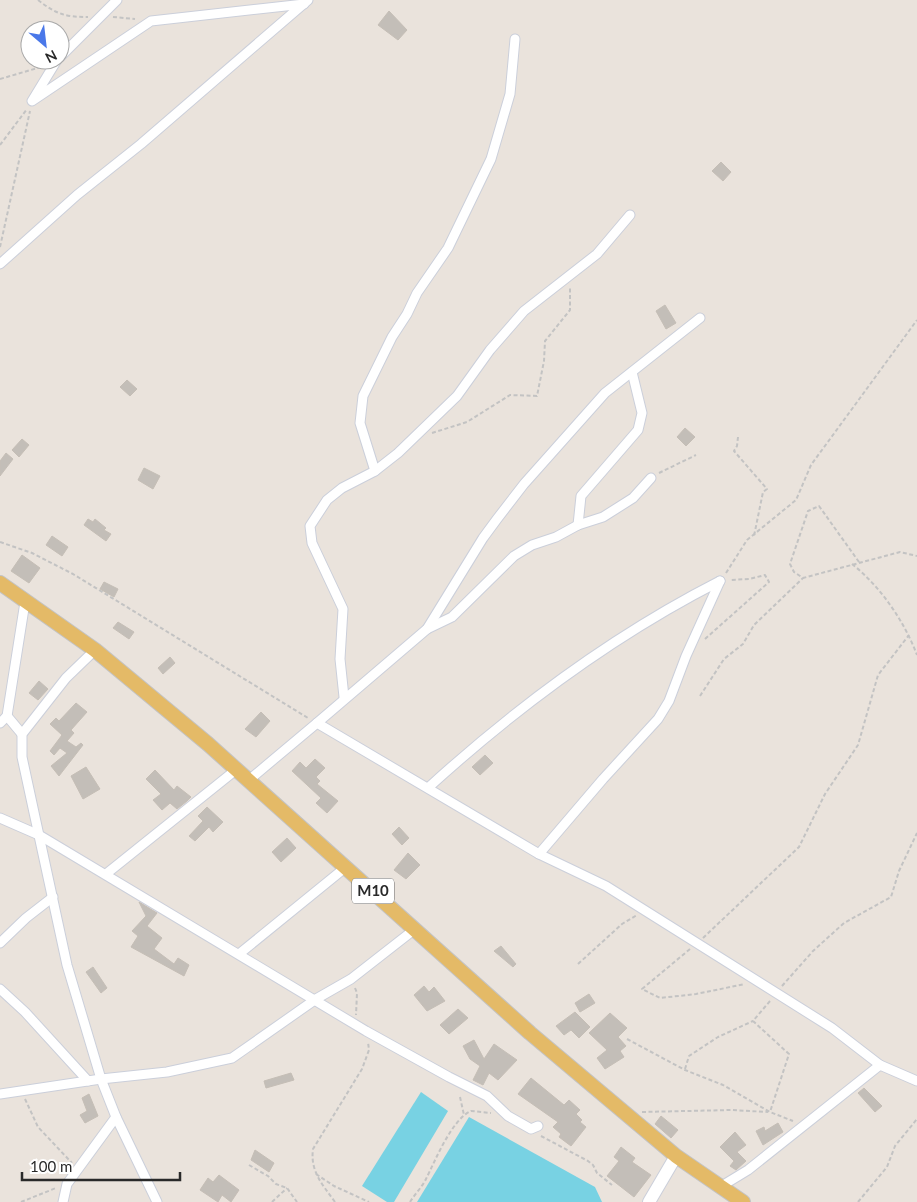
<svg xmlns="http://www.w3.org/2000/svg" width="917" height="1202" viewBox="0 0 917 1202" font-family="Lato,sans-serif">
	<style>
		.water { fill: #78d2e3 }
		.building { fill: #c3beb8; stroke: #c5beb6 }
		.lines { fill: none; stroke-linecap: round; stroke-linejoin: round }
		.minor-casing { stroke: #cbcfda; stroke-width: 11 }
		.secondary-casing { stroke: #cbcfda; stroke-width: 14 }
		.primary-casing { stroke: #c3c3c3; stroke-width: 16 }
		.path { stroke: #c3c3c3; stroke-width: 2; stroke-dasharray: 4 2.5; stroke-linecap: butt }
		.minor { stroke: #fff; stroke-width: 9 }
		.secondary { stroke: #fff; stroke-width: 12 }
		.primary { stroke: #e4ba67; stroke-width: 14 }
		.labels { text-anchor: middle; stroke-width: 4.5; stroke-linejoin: round; paint-order: stroke }
		.shield { fill: #fff; stroke: #696969; stroke-width: 1 }
		.shield-label { font-size: 15px; font-weight: bold; fill: #292929 }
	</style>
	<rect width="100%" height="100%" fill="#eae3dc"/>
	<!-- water -->
	<g class="water">
		<path d="M421 1092 448 1111 394 1202H387L362 1186Z"/>
		<path d="M469 1117 595 1187 602 1202H417Z"/>
	</g>
	<!-- building -->
	<g class="building">
		<path d="M389 11 407 30 398 40 378 25Z"/>
		<path d="M721 162 731 172 723 181 712 171Z"/>
		<path d="M665 305 676 323 666 329 656 311Z"/>
		<path d="M127 380 137 389 130 396 120 387Z"/>
		<path d="M685 428 695 437 686 446 677 437Z"/>
		<path d="M22 439 29 445 19 457 12 450Z"/>
		<path d="M6 453 13 459 0 476V461Z"/>
		<path d="M144 468 160 476 153 489 138 480Z"/>
		<path d="M88 519 93 522 95 519 106 528 104 530 111 534 106 541 84 525Z"/>
		<path d="M52 536 68 547 62 556 46 545Z"/>
		<path d="M22 555 40 568 29 583 11 571Z"/>
		<path d="M104 582 118 589 114 597 100 589Z"/>
		<path d="M118 622 134 632 129 639 113 628Z"/>
		<path d="M170 657 175 663 163 674 158 668Z"/>
		<path d="M39 681 48 689 38 700 29 693Z"/>
		<path d="M76 703 87 712 71 730 74 733 67 741 76 747 81 743 83 745 59 776 51 766 67 753 60 748 54 755 50 751 62 735 50 724 56 718 59 721Z"/>
		<path d="M261 712 270 721 256 737 245 729Z"/>
		<path d="M485 755 493 763 480 775 472 767Z"/>
		<path d="M315 759 325 768 316 777 320 781 317 784 338 801 327 813 316 803 321 798 292 771 300 762 306 768Z"/>
		<path d="M86 767 100 789 83 799 71 776Z"/>
		<path d="M155 770 174 790 177 786 191 797 187 801 177 809 170 803 162 810 153 800 161 794 146 779Z"/>
		<path d="M207 807 223 822 213 832 209 827 195 841 189 836 203 821 198 816Z"/>
		<path d="M399 827 409 838 402 845 392 834Z"/>
		<path d="M287 838 296 848 281 862 272 852Z"/>
		<path d="M408 853 420 865 406 879 394 870Z"/>
		<path d="M139 902 157 913 147 926 162 938 154 949 174 964 178 958 189 965 184 976 131 947 138 936 132 931 146 916Z"/>
		<path d="M501 946 516 964 513 967 494 951Z"/>
		<path d="M93 967 107 988 101 993 86 972Z"/>
		<path d="M424 986 429 992 434 987 445 1001 427 1011 414 995Z"/>
		<path d="M589 994 595 1003 580 1012 575 1003Z"/>
		<path d="M458 1009 468 1018 449 1034 440 1025Z"/>
		<path d="M575 1012 590 1027 579 1038 571 1030 564 1035 556 1026Z"/>
		<path d="M610 1013 627 1028 618 1037 626 1046 620 1051 624 1057 605 1069 597 1058 607 1050 589 1033Z"/>
		<path d="M474 1040 484 1059 494 1044 517 1060 498 1080 489 1073 483 1085 473 1080 480 1066 470 1059 463 1046Z"/>
		<path d="M291 1073 294 1080 266 1088 264 1081Z"/>
		<path d="M531 1078 564 1105 569 1100 580 1110 576 1114 582 1120 580 1122 586 1127 571 1146 559 1137 561 1134 553 1127 558 1122 518 1094Z"/>
		<path d="M864 1088 882 1106 875 1112 858 1093Z"/>
		<path d="M89 1094 98 1116 85 1123 80 1115 87 1111 82 1098Z"/>
		<path d="M661 1116 678 1130 671 1138 655 1124Z"/>
		<path d="M778 1123 783 1132 763 1145 756 1131 764 1127 765 1131Z"/>
		<path d="M735 1132 746 1145 737 1152 746 1161 736 1170 730 1166 734 1161 720 1147Z"/>
		<path d="M621 1147 635 1158 632 1162 651 1175 634 1197 607 1176 619 1161 614 1157Z"/>
		<path d="M255 1150 274 1163 269 1172 251 1160Z"/>
		<path d="M219 1175 239 1190 231 1202 222 1195 218 1202 200 1190 208 1178 213 1182Z"/>
	</g>
	<g class="lines">
		<!-- minor casing -->
		<g class="minor-casing">
			<g id="minor">
				<path d="M60 57 117 0"/>
				<path d="M57 60 32 101 151 21 304 4"/>
				<path d="M0 264 77 195 141 144 308 0"/>
				<path d="M375 471 398 453 457 396 490 350 524 311 597 254 630 215"/>
				<path d="M578 525 581 496 638 430 642 413 632 372"/>
				<path d="M427 629 452 617 514 556 532 545 556 537 578 525 603 517 633 498 651 478"/>
				<path d="M95 650 66 678 22 734V757L67 965 101 1079 116 1117 157 1202"/>
				<path d="M344 697 340 659 343 609 312 543 310 526 327 500 342 488 375 471 360 423 363 396 392 337 407 314 417 293 448 248 491 159 510 94 515 39"/>
				<path d="M7 716 22 734"/>
				<path d="M0 723 7 716 25 602"/>
				<path d="M317 723 427 629 483 538 497 519 524 484 605 393 700 318"/>
				<path d="M249 780 317 723 539 854 606 886 832 1028 880 1065 917 1081"/>
				<path d="M429 787C517 707 614 635 720 581"/>
				<path d="M0 818 39 835 366 1031 449 1077 487 1096 508 1116 531 1129 538 1126"/>
				<path d="M539 854 603 779 658 719 669 701 686 656 720 581"/>
				<path d="M106 874 237 769"/>
				<path d="M0 943 26 918 53 897"/>
				<path d="M239 954 346 867"/>
				<path d="M0 989 25 1012 88 1081"/>
				<path d="M0 1094 101 1079 167 1072 232 1058 316 999 351 979 415 929"/>
				<path d="M720 1187 748 1170 880 1065"/>
				<path d="M63 1202 67 1184 116 1117"/>
			</g>
		</g>
		<!-- secondary casing -->
		<g class="secondary-casing">
			<path id="secondary" d="M649 1202 676 1156"/>
		</g>
		<!-- primary casing -->
		<g class="primary-casing">
			<path id="primary" d="M0 583 95 650 208 744 530 1033 676 1156 743 1202"/>
		</g>
		<!-- path -->
		<g class="path">
			<path d="M38 0C56 14 65 17 88 17"/>
			<path d="M113 17 135 19"/>
			<path d="M0 79 41 67"/>
			<path d="M0 145 27 109"/>
			<path d="M0 247 30 111"/>
			<path d="M432 433 467 422 510 395 537 396 544 361 545 341 570 310V287"/>
			<path d="M738 437 737 446 734 451 767 489 763 492 754 536"/>
			<path d="M659 473 696 455"/>
			<path d="M0 542 32 553 73 574 308 718"/>
			<path d="M859 562 819 506 808 511 790 564 794 572 803 578 900 552 917 556"/>
			<path d="M852 564C881 587 904 621 917 655"/>
			<path d="M726 573 747 540 796 500 811 465 917 320"/>
			<path d="M705 639 769 582 765 575 749 579 730 580"/>
			<path d="M700 696 724 659 743 644 754 625 803 578"/>
			<path d="M703 938 799 847 825 794 858 745 878 675 909 635"/>
			<path d="M690 949 642 989 660 998 696 994 745 984"/>
			<path d="M578 964 622 924 637 915"/>
			<path d="M782 986 813 951 844 923 891 897 899 871 917 833"/>
			<path d="M355 988 357 993 356 1015"/>
			<path d="M770 1001 753 1021 789 1054 770 1112"/>
			<path d="M627 1039 685 1070 723 1085 770 1112 793 1121"/>
			<path d="M685 1069 689 1056 718 1037 753 1021"/>
			<path d="M460 1097 464 1115"/>
			<path d="M25 1099 38 1127 72 1163"/>
			<path d="M642 1112 731 1110 768 1112"/>
			<path d="M541 1136 588 1161 593 1165 597 1173 612 1185"/>
			<path d="M249 1165 268 1176 276 1184 287 1188 297 1202"/>
			<path d="M316 1174 334 1186 369 1202"/>
			<path d="M21 1202 56 1188"/>
			<path d="M272 1202 287 1188"/>
			<path d="M335 1202C322 1184 310 1171 313 1149L362 1069 369 1050 368 1042"/>
			<path d="M410 1202C415 1194 422 1187 426 1179 435 1161 452 1119 471 1111L491 1113"/>
			<path d="M858 1202 887 1167 895 1146 917 1119"/>
		</g>
		<!-- minor -->
		<use href="#minor" class="minor"/>
		<!-- secondary -->
		<use href="#secondary" class="secondary"/>
		<!-- primary -->
		<use href="#primary" class="primary"/>
	</g>
	<g class="labels">
		<!-- shield labels -->
		<rect class="shield" x="352" y="878.5" width="42" height="25" rx="4"/>
		<g class="shield-label">
			<text x="373" y="896">M10</text>
		</g>
	</g>
	<!-- north arrow -->
	<g transform="translate(45 45) rotate(152)"><circle r="24" fill="#ffffff" stroke="#a9a9a9"/>
	<path d="M0-4L9 19L0 12L-9 19Z" fill="#4a78e9"/>
	<text y="-8" font-size="14" font-weight="bold" text-anchor="middle" fill="#292929">N</text>
	</g>
	<!-- scale -->
	<path d="M22 1172v8h158v-8" fill="none" stroke="#292929" stroke-width="2.5"/>
	<text x="30" y="1172" font-size="15" fill="#292929" stroke="#ffffff" stroke-width="4" paint-order="stroke">100 m</text>
</svg>
